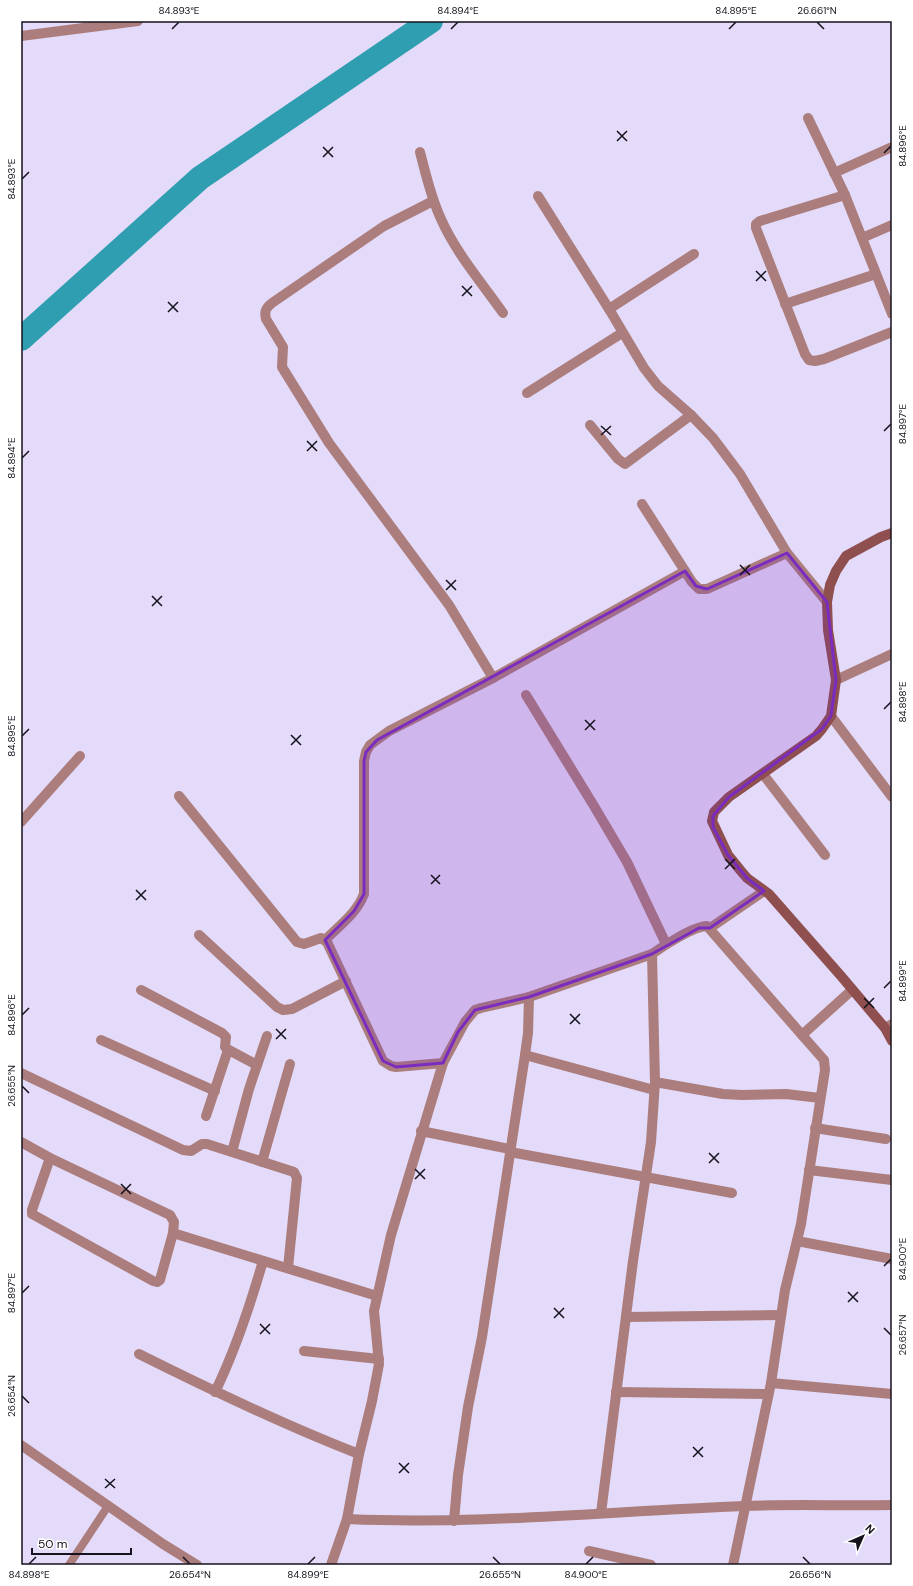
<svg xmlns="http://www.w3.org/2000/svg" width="913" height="1586" viewBox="0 0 913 1586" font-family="'DM Sans',sans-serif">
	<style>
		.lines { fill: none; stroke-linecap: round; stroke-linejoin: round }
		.river { stroke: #2f9eb0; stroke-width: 24 }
		.lane { stroke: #ab7e7d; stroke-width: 8 }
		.street { stroke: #ab7e7d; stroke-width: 10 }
		.secondary { stroke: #8e4f4e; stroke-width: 10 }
		.marked { fill: #7b2cbf; fill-opacity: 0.2; stroke: #7b2cbf; stroke-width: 3; stroke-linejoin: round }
		.ticks { fill: none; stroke: #16121d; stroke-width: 1.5 }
		.neatline { fill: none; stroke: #16121d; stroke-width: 1.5 }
		.ticks-label { font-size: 10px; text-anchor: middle; fill: #16121d }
	</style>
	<rect width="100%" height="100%" fill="#e4daf9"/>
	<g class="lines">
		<!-- river -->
		<path class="river" d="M21 339 200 178 431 21"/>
		<!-- lane -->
		<path class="lane" d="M69 1565 108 1506"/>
		<!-- street -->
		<g class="street">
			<path d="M21 36 138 21"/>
			<path d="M808 118 845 195 892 314"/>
			<path d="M420 152C426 175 431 198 441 219 456 253 482 283 503 313"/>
			<path d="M834 173 892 147"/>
			<path d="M845 195 760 221 756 224V228L805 354 809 360 815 361 824 359 892 332"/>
			<path d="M538 196 609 309 644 368 658 386 691 415 713 438 740 474 787 553 827 602"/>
			<path d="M433 201 384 226 272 303C266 308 264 311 266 319L283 347 282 367 329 443 449 605 493 678"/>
			<path d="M862 238 892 225"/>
			<path d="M785 304 876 274"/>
			<path d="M609 309 694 254"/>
			<path d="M527 393 622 333"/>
			<path d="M590 425 618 459 625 464 691 415"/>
			<path d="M642 504 692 582 699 589H707L787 553"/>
			<path d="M836 680 892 654"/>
			<path d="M526 695 594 806 627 862 666 944"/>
			<path d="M831 716 892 797"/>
			<path d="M763 774 825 855"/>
			<path d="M179 796 297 942 304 944 321 938 327 942 383 1061 391 1066 396 1067 443 1063"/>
			<path d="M21 822 80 756"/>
			<path d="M710 928 764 891"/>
			<path d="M199 935 277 1007 283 1010 292 1009 346 981"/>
			<path d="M325 940C339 926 357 913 364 894V761L366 752 370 745 389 731 493 678 685 571"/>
			<path d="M141 990 222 1033 226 1037 225 1047 227 1049 257 1065"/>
			<path d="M885 1028 892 1024"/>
			<path d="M101 1040 215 1091"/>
			<path d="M525 1055 654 1090"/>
			<path d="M21 1073 183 1150 191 1151 202 1144H207L294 1172 297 1178 288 1268"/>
			<path d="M655 1082 723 1094 742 1095 786 1094 820 1098"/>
			<path d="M206 1116 228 1050"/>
			<path d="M815 1128 886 1139"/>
			<path d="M421 1131 510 1149"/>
			<path d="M21 1142 50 1158 170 1215 174 1222 173 1233 160 1280 157 1282 153 1281 32 1214V1210L50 1158"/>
			<path d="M232 1152 249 1089 267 1036"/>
			<path d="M510 1152 732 1193"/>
			<path d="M262 1162 290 1064"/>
			<path d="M809 1170 892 1180"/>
			<path d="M173 1233 377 1296"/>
			<path d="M797 1241 892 1259"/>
			<path d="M626 1317 781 1315"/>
			<path d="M304 1351 379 1359"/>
			<path d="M139 1354C211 1390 284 1425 359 1454"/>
			<path d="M771 1383 892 1394"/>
			<path d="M215 1392C236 1349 250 1306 263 1261"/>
			<path d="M616 1392 768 1394"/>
			<path d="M21 1445 163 1544 197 1565"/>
			<path d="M601 1513 633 1261 651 1142 655 1082 652 954"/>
			<path d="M347 1519C480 1525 611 1511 744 1506 793 1504 843 1506 892 1505"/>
			<path d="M454 1521 458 1475 468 1407 482 1337 525 1055 528 1033 529 997"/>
			<path d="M589 1551 651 1565"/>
			<path d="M331 1565 347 1519 359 1454 372 1401 379 1364 374 1311 391 1235 443 1063 465 1022 475 1010 481 1008 529 997 652 954C663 946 694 926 707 926L802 1035"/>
			<path d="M733 1565 771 1383 785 1290 801 1224 825 1070 824 1060 802 1035 852 990"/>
		</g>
		<!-- secondary -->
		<path class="secondary" d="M892 533 881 537 846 556 836 571 830 585 827 602 828 630 836 680 831 716 822 729 816 736 729 797 714 812 712 821 728 855 741 871 747 878 769 894 841 976 885 1028 892 1041"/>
	</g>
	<!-- marked area -->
	<path class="marked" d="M787 553 827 602 836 680 831 716 822 729 729 797 713 816V827L728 855 747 878 764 891 710 928H699L652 954 529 997 475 1010 458 1032 443 1063 396 1067 383 1061 325 940 354 911 364 894V761L366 752 377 740 685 571 696 586 707 589Z"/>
	<!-- ticks -->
	<path class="ticks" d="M817 22 824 29M172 29 179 22M451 29 458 22M729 29 736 22M617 131 627 141M617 141 627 131M323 147 333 157M884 153 891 146M323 157 333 147M22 179 29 172M756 271 766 281M756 281 766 271M462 286 472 296M462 296 472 286M168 302 178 312M168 312 178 302M601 426 611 435M884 431 891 424M601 435 611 426M307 441 317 451M307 451 317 441M22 458 29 451M740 565 750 575M740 575 750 565M446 580 456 590M446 590 456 580M152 596 162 606M152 606 162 596M884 709 891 702M585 720 595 730M585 730 595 720M291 735 301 745M22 736 29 729M291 745 301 735M725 859 735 869M725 869 735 859M431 875 440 884M431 884 440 875M136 890 146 900M136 900 146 890M884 988 891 981M864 998 874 1008M864 1008 874 998M570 1014 580 1024M22 1015 29 1008M570 1024 580 1014M276 1029 286 1039M276 1039 286 1029M22 1086 29 1093M709 1153 719 1163M709 1163 719 1153M415 1169 425 1179M415 1179 425 1169M121 1184 131 1194M121 1194 131 1184M884 1266 891 1259M848 1292 858 1302M22 1293 29 1286M848 1302 858 1292M554 1308 564 1318M554 1318 564 1308M260 1324 270 1334M884 1328 891 1335M260 1334 270 1324M22 1396 29 1403M693 1447 703 1457M693 1457 703 1447M399 1463 409 1473M399 1473 409 1463M105 1479 115 1488M105 1488 115 1479M183 1557 190 1564M493 1557 500 1564M803 1557 810 1564M29 1564 36 1557M308 1564 315 1557M586 1564 593 1557"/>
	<!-- border -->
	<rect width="913" height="1586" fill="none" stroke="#ffffff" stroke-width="44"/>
	<!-- north arrow -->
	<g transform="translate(863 1536) rotate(45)" stroke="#ffffff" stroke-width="3" paint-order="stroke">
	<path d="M0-3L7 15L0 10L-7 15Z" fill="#16121d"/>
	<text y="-6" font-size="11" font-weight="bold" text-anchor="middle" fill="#16121d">N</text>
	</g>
	<!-- scale -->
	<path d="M32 1548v6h99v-6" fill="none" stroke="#16121d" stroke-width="2"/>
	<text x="38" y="1548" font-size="12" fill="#16121d" stroke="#ffffff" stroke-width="3" paint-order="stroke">50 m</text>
	<rect x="22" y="22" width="869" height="1542" class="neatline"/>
	<g class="ticks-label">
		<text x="179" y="14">84.893°E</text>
		<text x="458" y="14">84.894°E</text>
		<text x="736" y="14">84.895°E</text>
		<text x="817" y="14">26.661°N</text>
		<text transform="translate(902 146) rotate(-90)" y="4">84.896°E</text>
		<text transform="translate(11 179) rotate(-90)" y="4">84.893°E</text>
		<text transform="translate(902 424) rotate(-90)" y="4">84.897°E</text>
		<text transform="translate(11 458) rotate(-90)" y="4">84.894°E</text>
		<text transform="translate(902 702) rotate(-90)" y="4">84.898°E</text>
		<text transform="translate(11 736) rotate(-90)" y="4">84.895°E</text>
		<text transform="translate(902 981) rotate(-90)" y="4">84.899°E</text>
		<text transform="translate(11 1015) rotate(-90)" y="4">84.896°E</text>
		<text transform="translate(11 1086) rotate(-90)" y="4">26.655°N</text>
		<text transform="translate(902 1259) rotate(-90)" y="4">84.900°E</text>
		<text transform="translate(11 1293) rotate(-90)" y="4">84.897°E</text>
		<text transform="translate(902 1335) rotate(-90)" y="4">26.657°N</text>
		<text transform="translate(11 1396) rotate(-90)" y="4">26.654°N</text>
		<text x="29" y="1578">84.898°E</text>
		<text x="190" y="1578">26.654°N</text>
		<text x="308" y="1578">84.899°E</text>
		<text x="500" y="1578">26.655°N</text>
		<text x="586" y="1578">84.900°E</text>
		<text x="810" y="1578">26.656°N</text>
	</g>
</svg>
